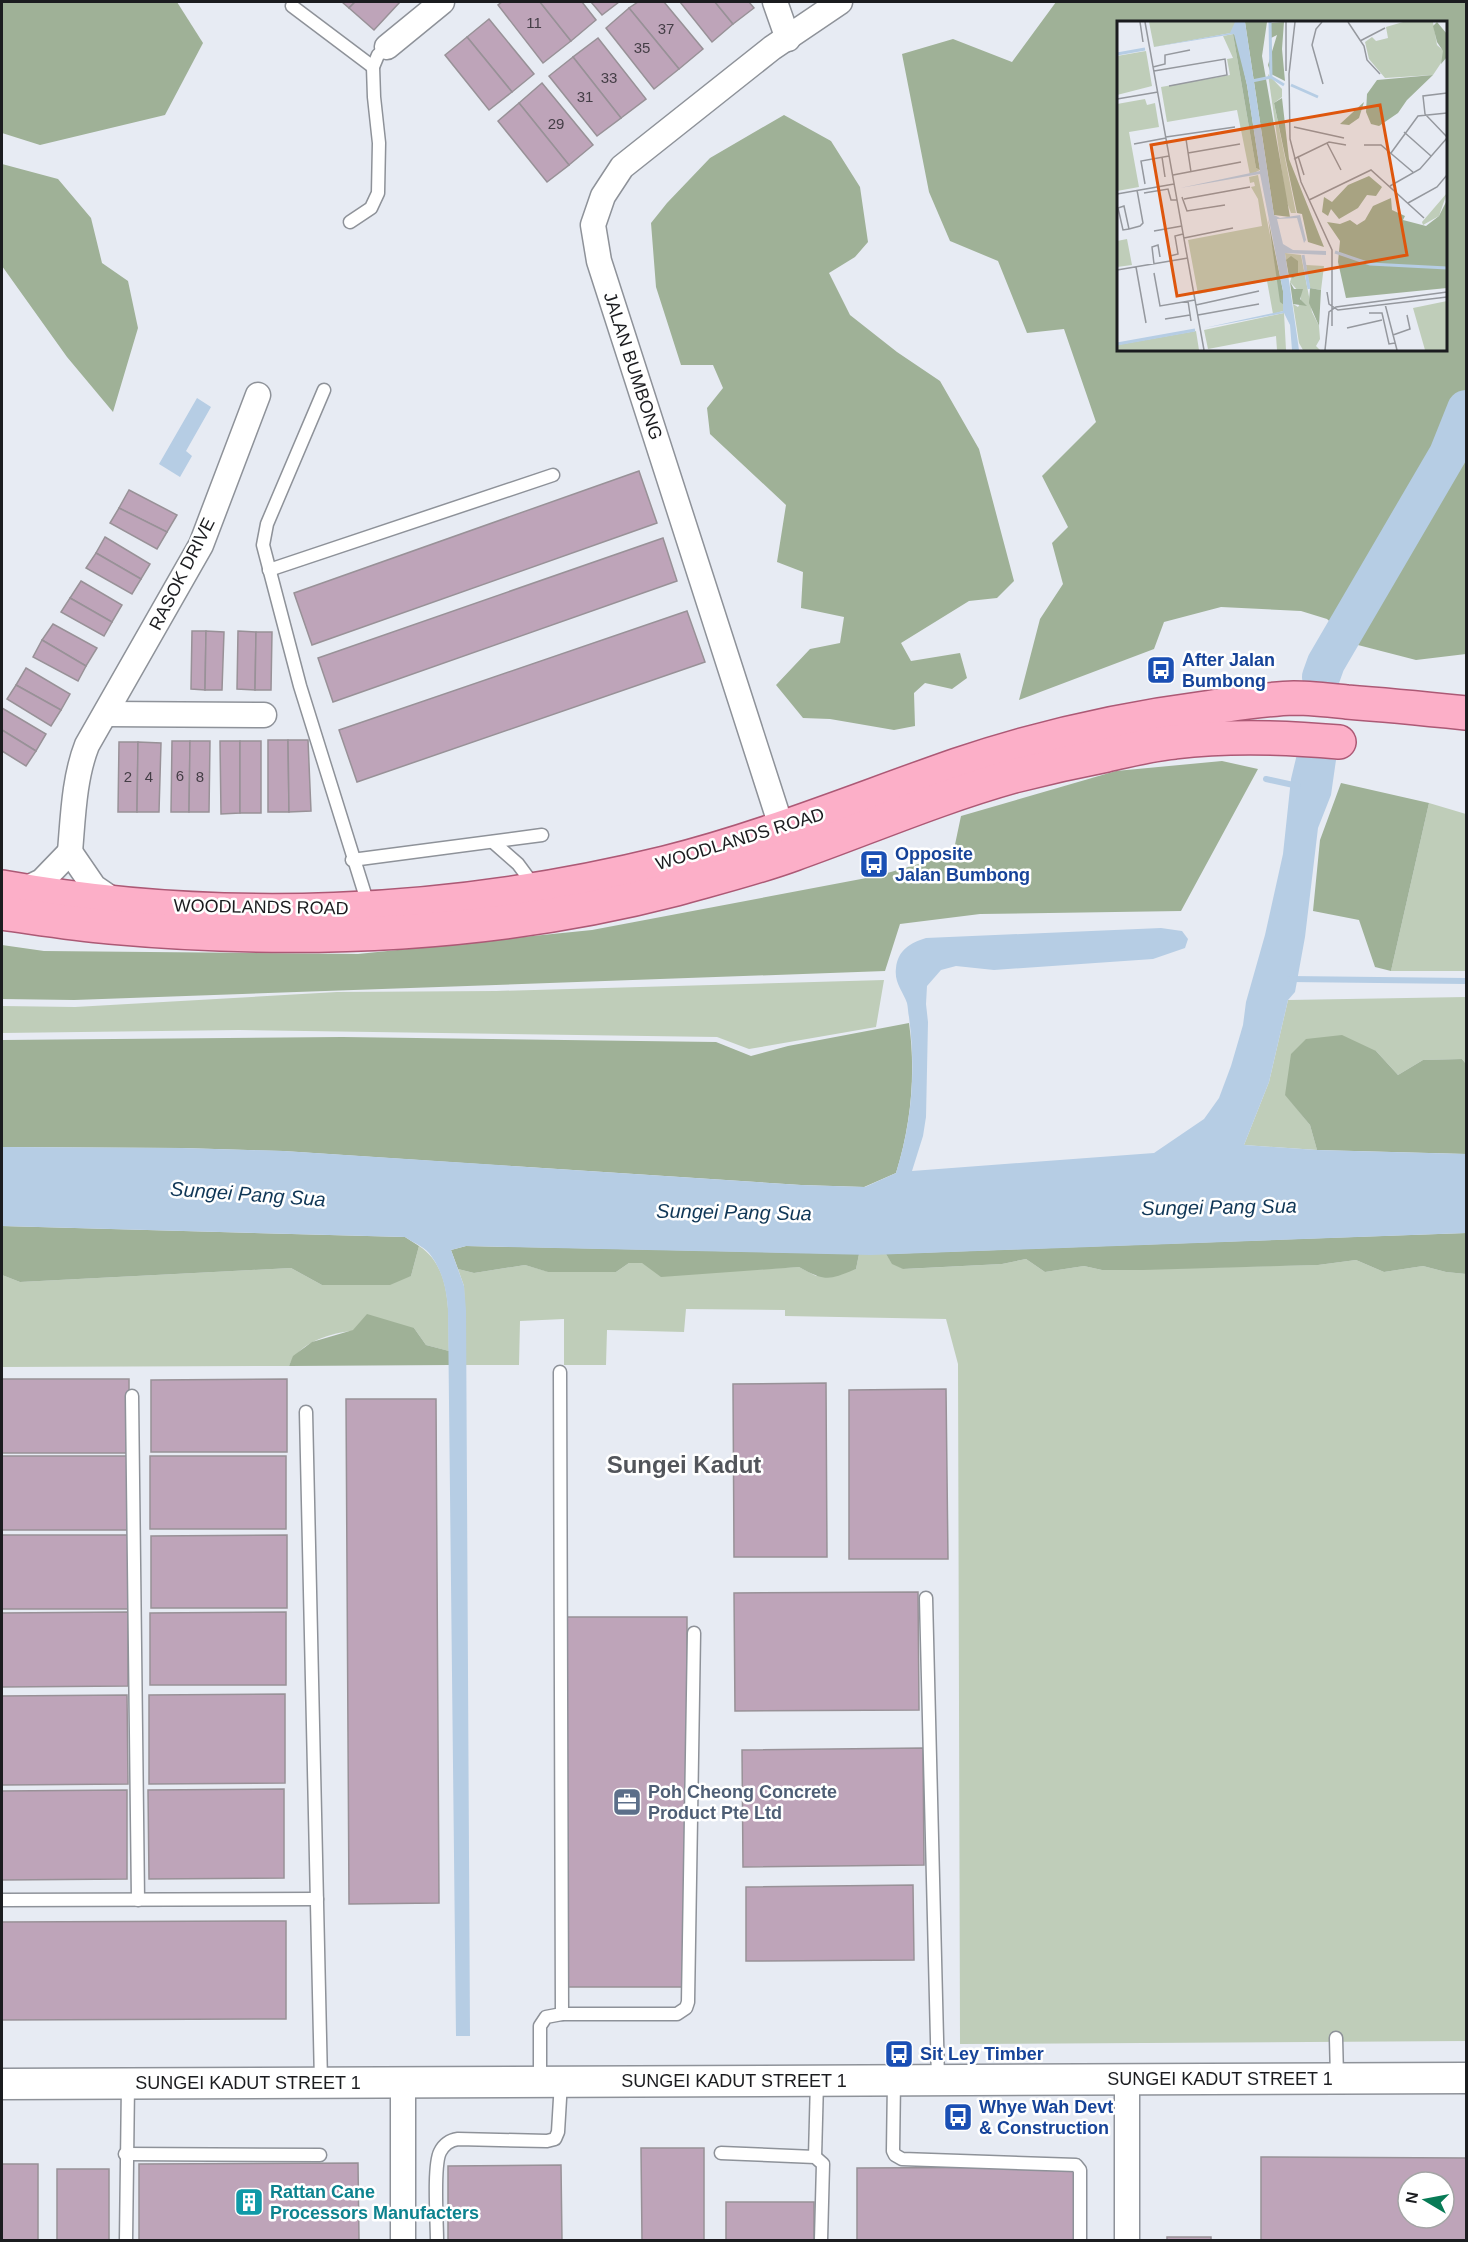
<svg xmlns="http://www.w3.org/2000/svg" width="1468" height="2242" viewBox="0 0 1468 2242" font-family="Helvetica,sans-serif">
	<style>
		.green { fill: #bfcdb9 }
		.forest { fill: #9fb197; fill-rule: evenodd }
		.water { fill: #b6cde4 }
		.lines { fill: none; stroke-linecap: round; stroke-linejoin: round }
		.stream { stroke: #b6cde4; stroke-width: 6 }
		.river { stroke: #b6cde4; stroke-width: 38 }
		.building { fill: #bea4b9; stroke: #989197; stroke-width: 1.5; fill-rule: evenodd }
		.service-casing { stroke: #8e9299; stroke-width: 15 }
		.minor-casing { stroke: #8e9299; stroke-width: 27 }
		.tertiary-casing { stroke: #8e9299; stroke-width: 33 }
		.primary-casing { stroke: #ac5975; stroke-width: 36 }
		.service { stroke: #fff; stroke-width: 12 }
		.minor { stroke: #fff; stroke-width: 24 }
		.tertiary { stroke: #fff; stroke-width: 30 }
		.primary { stroke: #fcafc8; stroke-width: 33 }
		.labels { text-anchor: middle; stroke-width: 5; stroke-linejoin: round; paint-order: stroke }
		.number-label { font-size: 15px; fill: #443e46 }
		.street-label { font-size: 18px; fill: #1b1c1f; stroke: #fff }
		.transit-label { font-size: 18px; font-weight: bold; fill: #164399; stroke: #fff; text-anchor: start }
		.service-label { font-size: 18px; font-weight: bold; fill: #4e5e75; stroke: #fff; text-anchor: start }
		.culture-label { font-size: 18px; font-weight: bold; fill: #0d838f; stroke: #fff; text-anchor: start }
		.water-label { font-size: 20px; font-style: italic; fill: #103757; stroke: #fff }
		.district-label { font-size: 24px; font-weight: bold; fill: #52555b; stroke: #fff }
		.inset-river { fill: none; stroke: #b6cde4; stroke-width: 3 }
		.inset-road { fill: none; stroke: #95989e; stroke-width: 1.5 }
		.view { fill: #de560d; fill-opacity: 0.15; stroke: #de560d; stroke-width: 3 }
		.inset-edge { fill: none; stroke: #1b1c1f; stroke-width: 3 }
	</style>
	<rect width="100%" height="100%" fill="#e7ebf3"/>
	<!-- green -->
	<g class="green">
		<path d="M1429 803 1466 814V971H1391Z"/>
		<path d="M884 980 876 1027 749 1049 717 1037 239 1030 2 1033V1006L75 1007 337 992 496 991Z"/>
		<path d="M1466 997V1064L1462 1059 1423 1060 1398 1075 1376 1051 1285 1094 1310 1125 1317 1150 1244 1145 1269 1082 1288 1000Z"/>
		<path d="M419 1246C453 1268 448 1316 449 1351L426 1345 414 1328C376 1329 308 1325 289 1366L2 1367V1275L20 1282 291 1268 322 1285 411 1276Z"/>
		<path d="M859 1254H886L892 1263 904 1269 1002 1264 1026 1259 1045 1272 1084 1266 1102 1270 1318 1265 1356 1260 1384 1272 1423 1266 1446 1272 1466 1274V2041L960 2044 958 1364 946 1319 785 1316V1310L686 1309 684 1332 607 1330 606 1365H564V1319L520 1321 519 1365H466L464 1286 458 1269 474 1273 525 1265 549 1272H616L629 1263H642L744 1270 799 1267 816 1276 856 1269Z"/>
	</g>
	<!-- forest -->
	<g class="forest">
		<path d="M2 2H177L203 43 165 115 40 145 2 133Z"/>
		<path d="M1056 2H1466V654L1416 660 1354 644 1327 619 1301 611 1221 607 1164 622 1154 649 1019 700 1040 619 1063 584 1052 543 1068 527 1042 476 1096 422 1064 329 1027 333 998 261 950 241 929 192 902 54 953 39 1012 62ZM1446 22V350H1118V22Z"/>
		<path d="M784 115 831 141 860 187 868 242 855 257 829 273 850 315 897 352 940 381 979 449 1014 581 997 598 969 601 901 643 911 661 960 653 967 678 952 689 925 683 914 693 915 726 894 730 830 719 803 718 776 685 810 649 840 643 844 617 801 608 803 572 777 562 786 505 710 434 707 408 723 388 713 365H681L656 287 651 223 667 203 710 158Z"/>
		<path d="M2 164 58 179 91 218 102 263 128 281 138 328 113 412 67 357 2 266Z"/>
		<path d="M1222 761 1258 769 1181 911 980 914 900 924 885 971 74 1000 2 999V945L44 951 358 954 592 930 877 876 953 854 961 816 1116 771Z"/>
		<path d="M1341 783 1429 803 1391 971 1375 967 1359 920 1313 911 1320 840Z"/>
		<path d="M909 1023C916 1073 911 1125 896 1173L864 1187 801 1185 283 1151 182 1148 2 1147V1040L342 1037 716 1042 751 1056 788 1046Z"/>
		<path d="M1342 1035 1376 1051 1398 1075 1423 1060 1462 1059 1466 1064V1154L1317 1150 1310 1125 1285 1095 1291 1054 1306 1039Z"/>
		<path d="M2 1226 405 1237 419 1246 411 1276 390 1285H322L291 1268 20 1282 2 1275Z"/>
		<path d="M1466 1233V1274L1446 1272 1423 1266 1384 1272 1356 1260 1318 1265 1143 1270H1102L1084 1266 1045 1272 1026 1259 1002 1264 903 1269 892 1264 886 1254Z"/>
		<path d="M466 1246 859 1254 856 1269C829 1280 826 1282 799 1267L661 1277 642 1263H629L616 1272H548L525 1265 474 1273 458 1269 451 1250Z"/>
		<path d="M367 1314 414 1328 426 1345 449 1351V1365L289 1366 293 1356 312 1342 353 1330Z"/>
	</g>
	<!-- water -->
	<g class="water">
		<path d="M197 398 211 407 186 451 192 456 180 477 159 464Z"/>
		<path d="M1297 754 1336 760 1331 795 1318 828 1305 937 1295 992 1288 1000 1269 1082 1244 1145 1317 1150 1466 1154V1233L871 1255 466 1246 451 1250 464 1286 466 1310 470 2036H456L448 1311C447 1290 442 1269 429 1253 423 1246 412 1242 405 1237L2 1226V1147L182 1148 284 1151 801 1185 865 1187 896 1173C912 1122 916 1071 909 1017 908 1013 908 1007 907 1003 903 991 894 983 896 968 898 950 910 943 926 938L1161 928 1182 931 1188 939 1185 948 1153 959 994 970 956 966 941 970 927 986 926 1004 928 1022 926 1117 923 1136 912 1171 1154 1153 1204 1119 1219 1098 1231 1066 1243 1025 1246 1002 1265 935 1283 854 1291 779Z"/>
	</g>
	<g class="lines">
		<!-- stream -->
		<g class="stream">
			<path d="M1266 779 1298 786"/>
			<path d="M1290 979 1466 981"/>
		</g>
		<!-- river -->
		<path class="river" d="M1321 677 1326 663 1448 454 1466 409"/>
	</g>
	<!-- building -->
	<g class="building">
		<path d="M342 2H355L349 8Z"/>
		<path d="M355 2H400L374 30 349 8Z"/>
		<path d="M502 2H540L571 41 543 63 498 5Z"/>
		<path d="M540 2H582L596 20 571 41Z"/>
		<path d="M591 2H619L602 15Z"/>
		<path d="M638 2H664L703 49 679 69 629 8Z"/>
		<path d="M680 2H715L733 24 712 42Z"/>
		<path d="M715 2H749L754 8 733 24Z"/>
		<path d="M629 8 679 69 654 89 606 28Z"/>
		<path d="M489 19 534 74 512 92 467 37Z"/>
		<path d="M467 37 512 92 489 110 445 55Z"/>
		<path d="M598 38 646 99 621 118 573 57Z"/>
		<path d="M573 57 621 118 597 136 549 76Z"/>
		<path d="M542 83 593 145 569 165 519 103Z"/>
		<path d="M519 103 569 165 547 182 498 121Z"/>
		<path d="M639 471 657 523 312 645 294 593Z"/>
		<path d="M129 490 177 515 167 532 119 508Z"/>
		<path d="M119 508 167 532 157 549 110 523Z"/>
		<path d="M105 537 150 564 141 579 96 553Z"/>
		<path d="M663 538 677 581 333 702 318 658Z"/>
		<path d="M96 553 141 579 132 594 86 568Z"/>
		<path d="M81 581 122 605 112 622 70 598Z"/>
		<path d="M70 598 112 622 104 636 61 612Z"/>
		<path d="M687 611 705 662 357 782 339 730Z"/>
		<path d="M53 624 97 648 86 666 42 640Z"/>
		<path d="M192 631H206L205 690 191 689Z"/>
		<path d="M206 631 224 632 222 690H205Z"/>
		<path d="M238 631 256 632 255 690 237 689Z"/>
		<path d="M256 632H272L271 690H255Z"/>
		<path d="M42 640 86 666 78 681 33 657Z"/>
		<path d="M26 668 70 694 61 710 16 685Z"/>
		<path d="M16 685 61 710 51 726 7 699Z"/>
		<path d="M2 708 46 734 36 751 2 730Z"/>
		<path d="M2 730 36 751 26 766 2 751Z"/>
		<path d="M268 740H288L289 812H268Z"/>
		<path d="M288 740H308L311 811 289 812Z"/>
		<path d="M172 741H190L189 812H171Z"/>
		<path d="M190 741H210L209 812H189Z"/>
		<path d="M220 741H240V813L221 814Z"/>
		<rect x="240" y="741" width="21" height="72"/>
		<path d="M119 742H138L137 812H118Z"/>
		<path d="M138 742 161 743 159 812H137Z"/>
		<rect x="2" y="1379" width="127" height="74"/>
		<path d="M287 1379V1452H151V1380Z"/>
		<path d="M826 1383 827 1557H734L733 1384Z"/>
		<path d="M946 1389 948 1559H849V1390Z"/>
		<path d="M346 1399H436L439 1903 349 1904Z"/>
		<rect x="2" y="1456" width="126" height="74"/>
		<rect x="150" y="1456" width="136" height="73"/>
		<rect x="2" y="1535" width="127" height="74"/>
		<path d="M287 1535V1608H151V1536Z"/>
		<path d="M918 1592 919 1710 735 1711 734 1593Z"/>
		<path d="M128 1612V1686L2 1687V1613Z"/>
		<path d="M286 1612V1685H150V1613Z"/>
		<path d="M567 1617H687V1987H566Z"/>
		<path d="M285 1694V1783L149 1784V1695Z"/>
		<path d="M127 1695 128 1784 2 1785V1696Z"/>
		<path d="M923 1748 924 1865 743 1867 742 1750Z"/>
		<path d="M284 1789V1878L149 1879 148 1790Z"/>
		<path d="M127 1790V1879L2 1880V1791Z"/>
		<path d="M913 1885 914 1960 746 1961V1887Z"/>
		<path d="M286 1921V2019L2 2020V1922Z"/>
		<path d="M641 2148H704V2240H642Z"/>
		<path d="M1261 2157 1466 2158V2240H1261ZM1408 2182H1444V2218H1408Z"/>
		<path d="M358 2163 359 2240H139V2164Z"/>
		<rect x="2" y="2164" width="36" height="76"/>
		<path d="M561 2165 562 2240H448V2166Z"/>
		<path d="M1078 2167V2240H857V2168Z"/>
		<rect x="57" y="2169" width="52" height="71"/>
		<rect x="726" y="2202" width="88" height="38"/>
		<rect x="1167" y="2237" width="44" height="3"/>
	</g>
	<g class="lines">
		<!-- service casing -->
		<g class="service-casing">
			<g id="service">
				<path d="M292 6 373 67"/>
				<path d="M350 222 371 208 378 193 379 143 374 97 373 67 378 55 387 47"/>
				<path d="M324 390 267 524 263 545 300 686 368 904"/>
				<path d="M269 570 553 475"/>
				<path d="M493 842 518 864 535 887"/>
				<path d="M352 860 542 835"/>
				<path d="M560 1372 562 2014"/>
				<path d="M132 1396 138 1900"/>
				<path d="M306 1412 321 2082"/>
				<path d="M926 1598 938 2079"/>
				<path d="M2 1900 317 1899"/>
				<path d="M1336 2038 1337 2077"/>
				<path d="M894 2081 893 2151 895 2155 902 2159 1076 2165 1080 2170V2240"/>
				<path d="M540 2082V2026L546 2017 562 2014H677L686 2008 688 2002 694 1633"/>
				<path d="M721 2153 815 2157 823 2164 821 2240"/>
				<path d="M125 2154 320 2155"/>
				<path d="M815 2157 817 2081"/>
				<path d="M126 2240 128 2084"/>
				<path d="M437 2240C437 2222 433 2166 440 2152 444 2144 451 2140 458 2139L547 2141 555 2139 558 2132 561 2082"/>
			</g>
		</g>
		<!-- minor casing -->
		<g class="minor-casing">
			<g id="minor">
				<path d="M775 2 788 39"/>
				<path d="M387 47 442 2"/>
				<path d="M106 714 264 715"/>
				<path d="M782 829 599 261 593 225 603 196 622 167 772 48 840 2"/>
				<path d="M70 852C73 817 74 778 87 745L201 545 258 395"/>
				<path d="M70 852 94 887 116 902"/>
				<path d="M21 891 42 881 70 852"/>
				<path d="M1127 2079V2240"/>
				<path d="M403 2240V2083"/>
			</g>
		</g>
		<!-- tertiary casing -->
		<g class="tertiary-casing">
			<path id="tertiary" d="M2 2084 1466 2078"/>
		</g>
		<!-- primary casing -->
		<g class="primary-casing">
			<g id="primary">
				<path d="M2 887C220 926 449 916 665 863 765 838 859 799 957 765 1037 738 1120 719 1205 708 1235 704 1264 699 1294 698 1312 698 1329 700 1347 702 1387 705 1427 709 1466 713"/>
				<path d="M2 913C38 918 74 924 110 927 299 944 491 937 676 889 715 878 756 868 794 854 867 828 939 797 1014 776 1045 768 1076 761 1107 755 1130 750 1152 744 1175 742 1230 735 1284 737 1339 742"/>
			</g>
		</g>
		<!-- service -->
		<use href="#service" class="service"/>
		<!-- minor -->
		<use href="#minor" class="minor"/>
		<!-- tertiary -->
		<use href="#tertiary" class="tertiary"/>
		<!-- primary -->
		<use href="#primary" class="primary"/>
	</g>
	<!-- icons -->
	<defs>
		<g id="bus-square" transform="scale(1.5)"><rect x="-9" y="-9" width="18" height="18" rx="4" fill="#1a4fb4" stroke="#fff"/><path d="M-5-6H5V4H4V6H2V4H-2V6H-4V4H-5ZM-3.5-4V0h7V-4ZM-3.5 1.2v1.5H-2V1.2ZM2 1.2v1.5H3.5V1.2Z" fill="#fff"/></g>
		<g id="office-square" transform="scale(1.5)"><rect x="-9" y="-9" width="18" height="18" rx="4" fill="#5c6f8a" stroke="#fff"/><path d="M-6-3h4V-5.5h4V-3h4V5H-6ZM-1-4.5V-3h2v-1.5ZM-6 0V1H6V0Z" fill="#fff"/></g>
		<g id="building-square" transform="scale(1.5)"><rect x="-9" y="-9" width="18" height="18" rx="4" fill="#0f9aa8" stroke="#fff"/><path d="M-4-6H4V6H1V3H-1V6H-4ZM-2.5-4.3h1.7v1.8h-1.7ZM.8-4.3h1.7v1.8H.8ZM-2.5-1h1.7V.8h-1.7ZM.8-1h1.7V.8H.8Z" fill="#fff"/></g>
	</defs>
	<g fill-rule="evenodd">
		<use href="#bus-square" x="1161" y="670"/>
		<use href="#bus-square" x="874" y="864"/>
		<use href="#office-square" x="627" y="1802"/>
		<use href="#bus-square" x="899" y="2054"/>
		<use href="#bus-square" x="958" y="2117"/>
		<use href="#building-square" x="249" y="2202"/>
	</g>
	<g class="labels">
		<!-- number labels -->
		<g class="number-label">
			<text x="534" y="28">11</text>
			<text x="666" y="34">37</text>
			<text x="642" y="53">35</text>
			<text x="609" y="83">33</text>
			<text x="585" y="102">31</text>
			<text x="556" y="129">29</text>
			<text x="180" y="781">6</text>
			<text x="128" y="782">2</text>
			<text x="149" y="782">4</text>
			<text x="200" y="782">8</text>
		</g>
		<!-- street labels -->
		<g class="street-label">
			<text transform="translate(633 366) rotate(72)" y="6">JALAN BUMBONG</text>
			<text transform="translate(182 574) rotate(-63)" y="6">RASOK DRIVE</text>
			<text transform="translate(740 839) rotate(-17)" y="6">WOODLANDS ROAD</text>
			<text transform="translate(261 907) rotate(1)" y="6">WOODLANDS ROAD</text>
			<text x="1220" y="2085">SUNGEI KADUT STREET 1</text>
			<text x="734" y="2087">SUNGEI KADUT STREET 1</text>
			<text x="248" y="2089">SUNGEI KADUT STREET 1</text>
		</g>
		<!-- transit labels -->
		<g class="transit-label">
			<text x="1182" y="666">After Jalan<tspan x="1182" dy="21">Bumbong</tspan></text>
			<text x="895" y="860">Opposite<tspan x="895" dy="21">Jalan Bumbong</tspan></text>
			<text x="920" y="2060">Sit Ley Timber</text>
			<text x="979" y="2113">Whye Wah Devt<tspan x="979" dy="21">&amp; Construction</tspan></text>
		</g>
		<!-- service labels -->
		<g class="service-label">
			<text x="648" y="1798">Poh Cheong Concrete<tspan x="648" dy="21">Product Pte Ltd</tspan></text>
		</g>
		<!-- culture labels -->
		<g class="culture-label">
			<text x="270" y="2198">Rattan Cane<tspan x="270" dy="21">Processors Manufacters</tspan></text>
		</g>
		<!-- water labels -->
		<g class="water-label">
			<text transform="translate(248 1194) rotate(4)" y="7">Sungei Pang Sua</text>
			<text transform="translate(1219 1207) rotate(-1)" y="7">Sungei Pang Sua</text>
			<text transform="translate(734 1212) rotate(1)" y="7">Sungei Pang Sua</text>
		</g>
		<!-- district labels -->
		<g class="district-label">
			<text x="684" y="1473">Sungei Kadut</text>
		</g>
	</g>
	<!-- overview -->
	<g transform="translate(1117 21)">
		<rect width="330" height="330" fill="#e7ebf3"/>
		<path d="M32 1H118V5L114 12 37 26ZM286 1H316L320 24 330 33 316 54 268 57 252 38 248 21 255 16 259 20 271 17 269 6ZM116 13 139 147 143 149 133 154 120 89 50 101 44 66 113 54 110 38 116 37 106 15ZM29 30 35 65 0 74V35ZM151 53 165 68V76L157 82 179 192H174L169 179ZM28 78 30 84 38 82 42 106 12 111 22 166 0 170V83ZM141 154 167 284 166 290 156 293 150 260 81 273 71 219 145 205 141 178 134 166 138 165 137 161 133 162 132 156ZM330 172 322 195 306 204 305 201ZM10 218 15 244 0 246V220ZM168 232 184 234 195 291 202 305 203 318 199 325 203 329H186L182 322 176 283 181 286 184 281 183 272 173 261 178 246 169 239ZM189 244 207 245 204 269 193 267ZM330 280V329H308L296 287ZM167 292 169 329H160L159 315 91 328 87 309ZM79 310 82 329H0V324Z" fill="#bfcdb9"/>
		<path d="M128 1H150L145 35 173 196 157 194ZM167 1 165 28 168 60 154 53 151 44 160 14 152 18 153 2ZM320 1 330 13V36L324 43 326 30 320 21 316 5ZM116 13 119 14 130 64 143 149 139 147ZM316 54 290 79 281 92 262 105 254 103 249 91 250 73 260 59ZM165 77 172 138 207 226 191 221 185 193 180 192 157 82ZM247 81 242 97 232 104 223 103ZM252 155 265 166 259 175 250 174 241 187 222 198 214 188 211 195 205 191 207 176 215 181 231 164ZM274 177 275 189 288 195 286 199 309 205 322 195 330 179V267L229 277 221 241 223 220 210 201 223 203 233 199 240 204 248 199 256 185ZM151 197 166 270 167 284 163 281ZM174 235 181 240V253L176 257 172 256 169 239ZM173 261 177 268H186L183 278 190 285 176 283ZM193 267 204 269 202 305 192 282Z" fill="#9fb197"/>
		<path d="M118 1H128L157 194 163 197 183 194 189 219 187 222 180 197 160 198 166 223 176 229 209 230V234L168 232 182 329H175L173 304 167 292 87 307 166 290V270L143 153 63 167 143 150 130 64 117 13 36 26 113 12Z" fill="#b6cde4"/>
		<path class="inset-river" d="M153 1 154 56M0 33 28 28M135 60 154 56 167 64M174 64 201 76M218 231 253 243 330 247M186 234 192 268M0 323 78 309"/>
		<path class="inset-road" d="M23 1 26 21M28 1 87 329M178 1 172 53 173 118 184 161 215 229V305M205 1 199 8 195 24 206 63M231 1 247 25 250 39 263 53M243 20 268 7M36 46 48 43V34L73 29M37 50 108 38 110 54 52 65M169 50V1M330 72 306 75 308 93 330 116M0 78 41 71M177 106 227 117M287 111 314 135M49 116 118 106M69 118 74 151M210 122 224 149M17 123 49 117M247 124H264L297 152M71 132 123 123M274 132 301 95 330 92M181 135 187 154M45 136 48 156M177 138 212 121 229 124M56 154 124 141M28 163 24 140 52 135M273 165 303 148 330 117M27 172 51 168 54 179H60M0 173 57 163M65 176 70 190 108 184M67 178 133 166M192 179 254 149 307 197M291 182 320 166 330 154M12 208 7 185 1 187 6 209 12 208 23 205 26 202 20 169M37 210 65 205M67 217 116 207M53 235 61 233 58 215 66 213M37 243 35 226 41 224 43 236M19 246 29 302M0 249 71 237M37 252 43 285 78 279M210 271 212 283 221 289 330 276M71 280 74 300M268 283 280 329M79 284 142 270M252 292H265L272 323 278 322M81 294 142 283M48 298 73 294M230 307 265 299M276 314 293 308 290 294M208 329 212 291 219 286 330 271"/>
		<path class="view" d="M263 84 290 234 60 275 34 124Z"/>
		<rect width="330" height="330" class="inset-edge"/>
	</g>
	<!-- border -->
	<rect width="1468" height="2242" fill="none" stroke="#1b1c1f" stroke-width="6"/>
	<!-- north arrow -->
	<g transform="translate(1426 2200) rotate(280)"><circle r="28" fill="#ffffff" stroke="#a4a4a5" stroke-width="1.5"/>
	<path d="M0-4.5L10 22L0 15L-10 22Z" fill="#087b56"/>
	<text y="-9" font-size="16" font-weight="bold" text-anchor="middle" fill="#1b1c1f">N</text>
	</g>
</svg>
